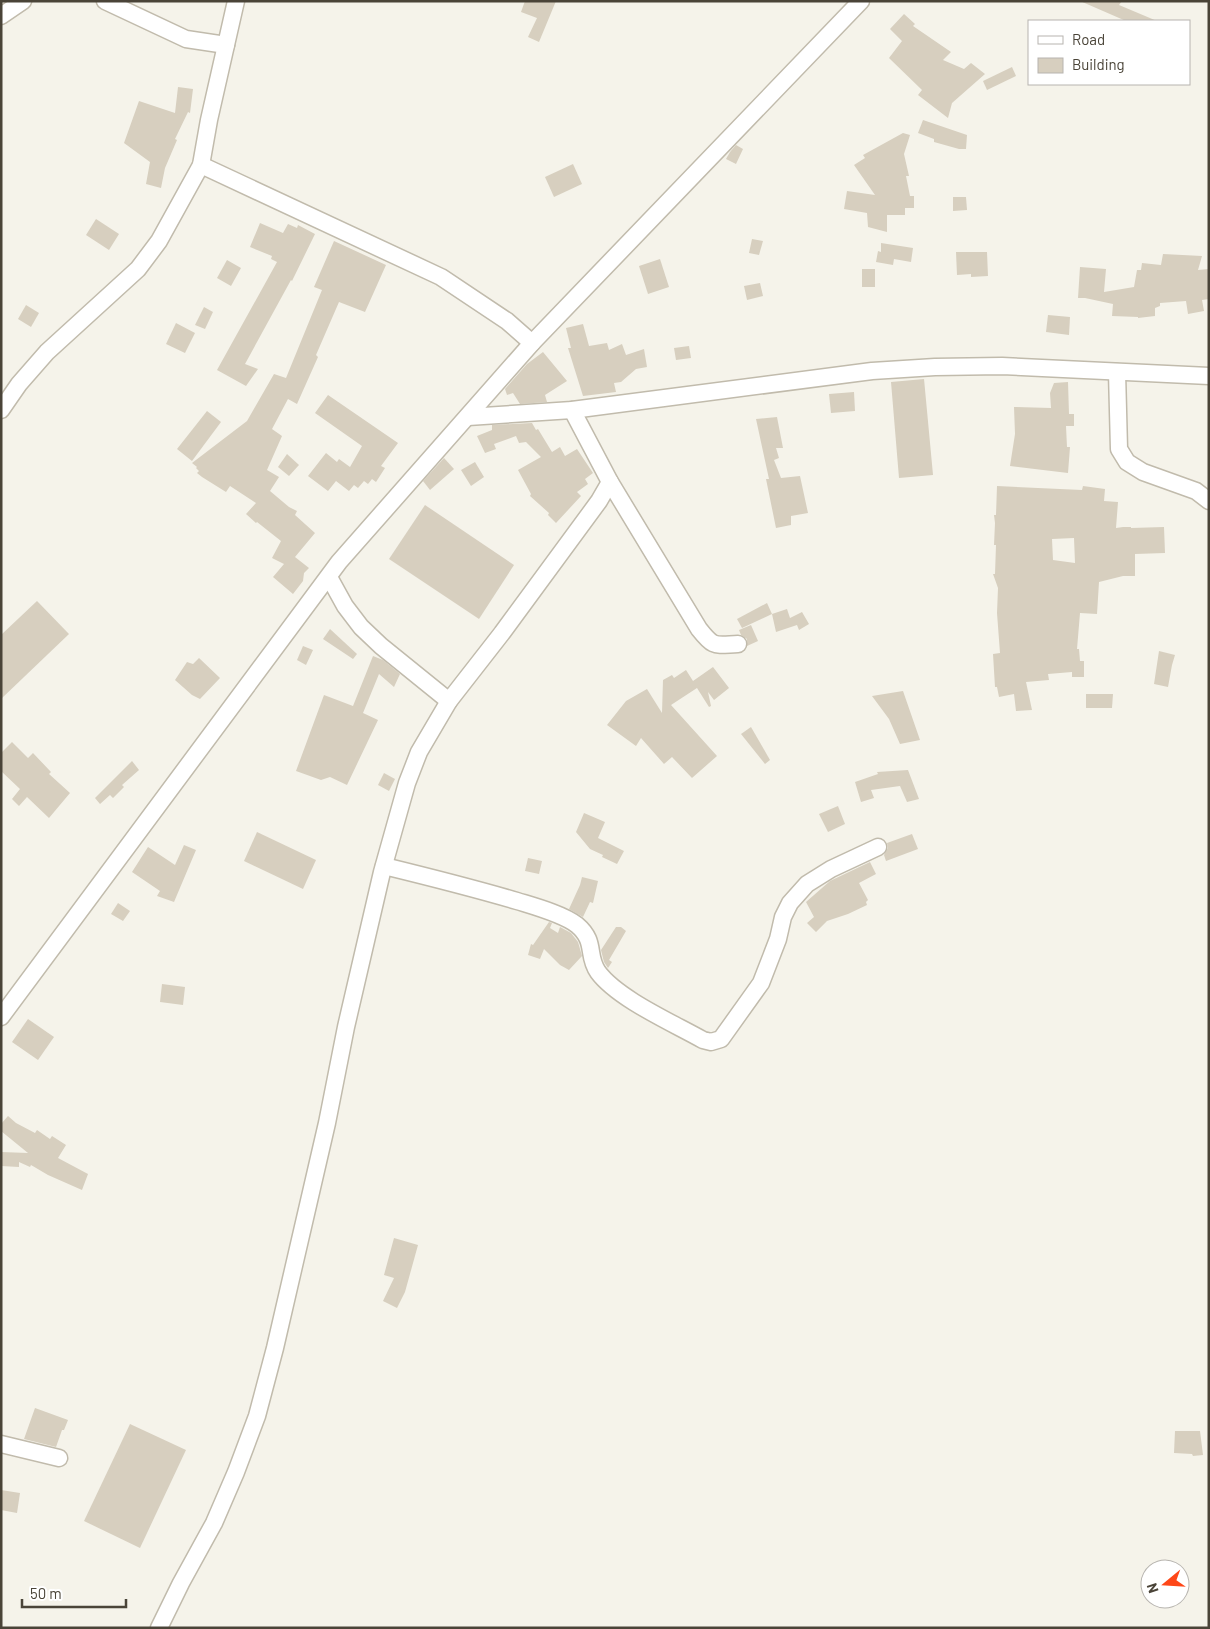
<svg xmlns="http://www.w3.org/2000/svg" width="1210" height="1629" viewBox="0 0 1210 1629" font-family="Barlow,sans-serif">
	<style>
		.building { fill: #d7cfbf; fill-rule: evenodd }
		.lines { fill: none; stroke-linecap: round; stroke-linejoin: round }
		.street-casing { stroke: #c1bbac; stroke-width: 19 }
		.street { stroke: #fff; stroke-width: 16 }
	</style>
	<rect width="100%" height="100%" fill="#f5f3ea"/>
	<!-- building -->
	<g class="building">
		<path d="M525 1H556L539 42 528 37 537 18 521 12Z"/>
		<path d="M1080 1H1122L1119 5 1157 21H1126Z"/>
		<path d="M904 14 915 24 913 26 951 52 943 60 964 69 971 63 985 74 952 103 948 118 918 95 922 90 889 58 902 41 890 29Z"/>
		<path d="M1012 67 1016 76 987 90 983 81Z"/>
		<path d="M178 87 193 89 190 113 188 112 175 139 177 140 165 168 161 188 146 184 150 162 124 143 139 101 175 113Z"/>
		<path d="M923 120 967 135 966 149H959L934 142V139L918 133Z"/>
		<path d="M903 133 910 135 904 154 909 176H906L910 196H914V208H905V215H887V232L868 227 867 213 844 209 847 191 875 195 854 165 865 158 863 155Z"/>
		<path d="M736 145 743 149 736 164 726 159 730 152Z"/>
		<path d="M573 164 582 184 554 197 545 177Z"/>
		<path d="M953 197H966L967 210 953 211Z"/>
		<path d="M96 219 119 234 109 250 86 235Z"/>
		<path d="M260 223 283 233 288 224 297 228 298 225 315 234 292 281 291 280 245 364 258 369 246 386 217 370 277 262 271 259 272 256 250 247Z"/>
		<path d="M752 239 763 241 759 255 749 253Z"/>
		<path d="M334 241 386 265 365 312 339 302 316 355 318 357 297 404 288 399 272 429 282 436 267 470 279 477 270 491 289 507 297 511 295 515 315 533 295 557 309 568 304 573 303 581 293 594 273 577 284 564 272 558 281 541 257 522 256 523 246 514 256 503 230 486 226 492 202 477 197 473 199 471 196 468 197 467 192 463 247 421 274 374 286 378 322 290 314 287Z"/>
		<path d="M881 243 913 248 911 262 894 259 893 265 876 262 878 251 881 252Z"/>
		<path d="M956 252H987L988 276 971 277V274L957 275Z"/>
		<path d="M1163 254 1202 256 1198 270 1209 269V299L1202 300 1204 311 1188 314 1186 301 1160 303V306L1155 308V316L1138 318V317L1112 316 1113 304 1085 298H1078L1080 267 1106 269 1104 292 1134 287 1137 270H1141L1142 263 1161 265Z"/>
		<path d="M660 259 669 287 648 294 639 266Z"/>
		<path d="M227 260 241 268 231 286 217 278Z"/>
		<rect x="862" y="269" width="13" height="18"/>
		<path d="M760 283 763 296 747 300 744 286Z"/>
		<path d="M26 305 39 313 31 327 18 319Z"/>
		<path d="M204 307 213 312 205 329 195 325Z"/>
		<path d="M1048 315 1070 317 1069 335 1046 332Z"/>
		<path d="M176 323 195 333 185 353 166 344Z"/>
		<path d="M583 324 589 346 607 343 609 350 622 344 626 355 644 349 647 367 636 369 621 382 614 383 616 392 583 396 568 348H571L566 328Z"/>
		<path d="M689 346 691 358 676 360 674 348Z"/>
		<path d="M543 352 567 381 545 395 547 402 520 404 513 393 507 395 505 389 527 364Z"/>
		<path d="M924 379 933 475 899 478 891 382Z"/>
		<path d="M1068 382 1069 414H1074V426H1066L1067 447H1070L1068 473 1010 466 1015 434 1014 407 1051 408 1050 393 1054 383Z"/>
		<path d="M854 392 855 411 831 413 829 394Z"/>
		<path d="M328 395 398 443 381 466 385 468 376 482 372 479 368 484 364 481 358 488 354 485 349 491 336 481 328 491 308 476 326 453 337 462 339 459 350 467 362 446 315 413Z"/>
		<path d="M207 411 221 422 192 461 177 449Z"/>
		<path d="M777 417 783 448H776L779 458 774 460 781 478 800 476 808 513 791 516V525L776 528 766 479H769L756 419Z"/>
		<path d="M532 423 536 430 538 429 552 452 560 447 565 456 577 449 593 473 585 479 588 484 577 492 581 496 556 523 548 515 549 513 530 496 531 494 518 470 541 457 526 442 519 443 516 436 494 444 496 449 485 453 477 436 492 430V425Z"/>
		<path d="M287 454 299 465 289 476 278 467Z"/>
		<path d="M444 458 454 469 430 490 423 481Z"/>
		<path d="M475 462 484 477 471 486 461 470Z"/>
		<path d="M997 486 1082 490 1083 486 1105 489 1104 501 1118 502 1116 528 1123 527H1131V528L1164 527 1165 553 1135 554V576H1123L1099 582 1097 614 1080 613 1077 649H1079L1080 661H1084V677H1072V672L1048 674 1049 680 1026 682 1032 710 1016 711 1014 694 999 697 997 687H995L993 654 1000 653 997 613 998 588 993 574H995L996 545H994L995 523 994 515H996ZM1074 538 1075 563 1053 560 1052 539Z"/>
		<path d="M425 505 514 565 479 619 389 559Z"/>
		<path d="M37 601 69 634 1 699V635Z"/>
		<path d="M767 603 772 614 742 628 737 619Z"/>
		<path d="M787 609 790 618 802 612 809 624 799 630 797 625 776 632 772 614Z"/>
		<path d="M751 625 758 641 747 646V639L741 635 739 630Z"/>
		<path d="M330 629 357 654 353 659 323 639Z"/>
		<path d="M303 646 313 650 306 665 297 660Z"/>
		<path d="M1159 651 1175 655 1172 665 1168 687 1154 684Z"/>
		<path d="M373 656 383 660 400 674 394 687 379 674 363 713 378 720 347 785 330 777 321 780 296 771 324 695 353 706Z"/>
		<path d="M199 658 220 678 200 699 192 695 175 680 187 662 193 664Z"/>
		<path d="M713 667 729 688 714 700 708 692 711 706 709 707 697 688 671 705 717 756 692 778 672 757 664 764 641 738 636 746 607 725 626 701 647 689 662 713 663 680 672 675 674 678 686 670 693 681Z"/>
		<path d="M903 691 920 740 900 744 889 719 872 696Z"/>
		<path d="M1086 694H1113L1112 708H1086Z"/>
		<path d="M751 727 770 760 765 764 741 734Z"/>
		<path d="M12 742 28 758 33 753 51 772 49 774 70 793 49 818 27 797 19 806 12 799 20 789 1 771V753Z"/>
		<path d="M132 761 139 770 122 785 124 787 113 798 110 795 100 804 95 798Z"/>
		<path d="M908 770 919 799 907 802 900 786 871 790 874 798 861 802 855 782 878 774 877 772Z"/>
		<path d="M384 773 395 779 389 791 378 785Z"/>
		<path d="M838 806 845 824 828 832 819 814Z"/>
		<path d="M584 813 605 822 598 838 624 851 617 864 602 857 603 855 590 849 576 832Z"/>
		<path d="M257 832 316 860 303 889 244 861Z"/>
		<path d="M912 834 918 849 886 861 884 855 888 848 887 843Z"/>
		<path d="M184 845 196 850 174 902 157 896 160 891 132 872 148 847 175 865Z"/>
		<path d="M528 858 542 861 539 874 525 871Z"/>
		<path d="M870 862 876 874 859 883 868 900 866 902 867 905 848 914 827 921 816 932 807 923 814 917 806 902 830 881Z"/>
		<path d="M582 877 598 881 593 903 590 902 583 917 569 909 580 885Z"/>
		<path d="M118 903 130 911 123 921 111 914Z"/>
		<path d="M549 922 552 923 550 928 558 933 560 927 571 933 578 942 582 956 569 970 560 965 544 949 540 959 528 955 531 944 533 945Z"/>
		<path d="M616 927H621L626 931 609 960 612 962 608 968 604 962 601 950Z"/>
		<path d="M162 984 185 987 183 1005 160 1002Z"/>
		<path d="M28 1019 54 1037 38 1060 12 1042Z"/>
		<path d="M8 1116 16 1123 35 1133 37 1130 50 1139 52 1136 66 1145 58 1158 88 1174 82 1190 48 1175 31 1165 30 1167 19 1162V1167L1 1166V1152L28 1153 1 1131V1124Z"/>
		<path d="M394 1238 418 1245 405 1292 397 1308 383 1301 394 1278 384 1275Z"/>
		<path d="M35 1408 68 1420 64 1430H62L56 1447 24 1439Z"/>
		<path d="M130 1424 186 1450 140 1548 84 1521Z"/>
		<path d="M1175 1431H1200L1203 1455 1193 1456 1192 1454 1174 1453Z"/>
		<path d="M1 1490 20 1493 17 1513 1 1510Z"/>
	</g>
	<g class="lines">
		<!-- street casing -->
		<g class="street-casing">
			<g id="street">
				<path d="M105 1 186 39 226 45"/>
				<path d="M1 16 23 1"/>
				<path d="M201 165 441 277 507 321 532 343"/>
				<path d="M1117 372 1119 449 1127 462 1143 472 1196 491 1209 501"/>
				<path d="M1 410 19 384 47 352 138 269 159 241 201 165 209 120 236 1"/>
				<path d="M572 410 610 482 699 629C714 648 714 645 738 644"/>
				<path d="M468 417 572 410 872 371 935 367 1002 366 1209 376"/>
				<path d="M329 577 345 606 361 627 381 646 449 701"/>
				<path d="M384 866C429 877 473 888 517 901 533 906 563 914 577 925 597 942 586 955 598 972 618 999 673 1023 703 1040L711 1042 721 1039 761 983 778 939 783 917 790 903 807 884 831 869 878 847"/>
				<path d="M1 1017 339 562 532 343 861 1"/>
				<path d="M1 1444 59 1458"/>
				<path d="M159 1628 181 1583 214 1523 236 1472 257 1416 275 1348 327 1123 346 1027 382 872 407 783 419 752 449 701 502 633 599 501 610 482"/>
			</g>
		</g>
		<!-- street -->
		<use href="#street" class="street"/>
	</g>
	<!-- border -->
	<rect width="1210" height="1629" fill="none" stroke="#4a4438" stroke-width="5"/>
	<!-- legend -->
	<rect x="1028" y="20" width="162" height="65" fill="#ffffff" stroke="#b7b4af"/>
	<rect x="1038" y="36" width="25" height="8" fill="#ffffff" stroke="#b7b4af"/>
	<text x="1072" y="45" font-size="15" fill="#4a4438">Road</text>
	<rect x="1038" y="58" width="25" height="15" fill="#d7cfbf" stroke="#b7b4af"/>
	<text x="1072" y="70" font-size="15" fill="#4a4438">Building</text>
	<!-- north arrow -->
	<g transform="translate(1165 1584) rotate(252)"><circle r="24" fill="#ffffff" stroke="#b7b4af"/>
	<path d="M0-4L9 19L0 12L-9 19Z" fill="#fe4718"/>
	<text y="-8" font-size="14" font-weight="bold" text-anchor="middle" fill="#4a4438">N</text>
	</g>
	<!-- scale -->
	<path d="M22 1599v8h104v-8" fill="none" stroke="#4a4438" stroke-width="2.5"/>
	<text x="30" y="1599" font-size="15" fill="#4a4438" stroke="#ffffff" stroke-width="4" paint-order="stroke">50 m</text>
</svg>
